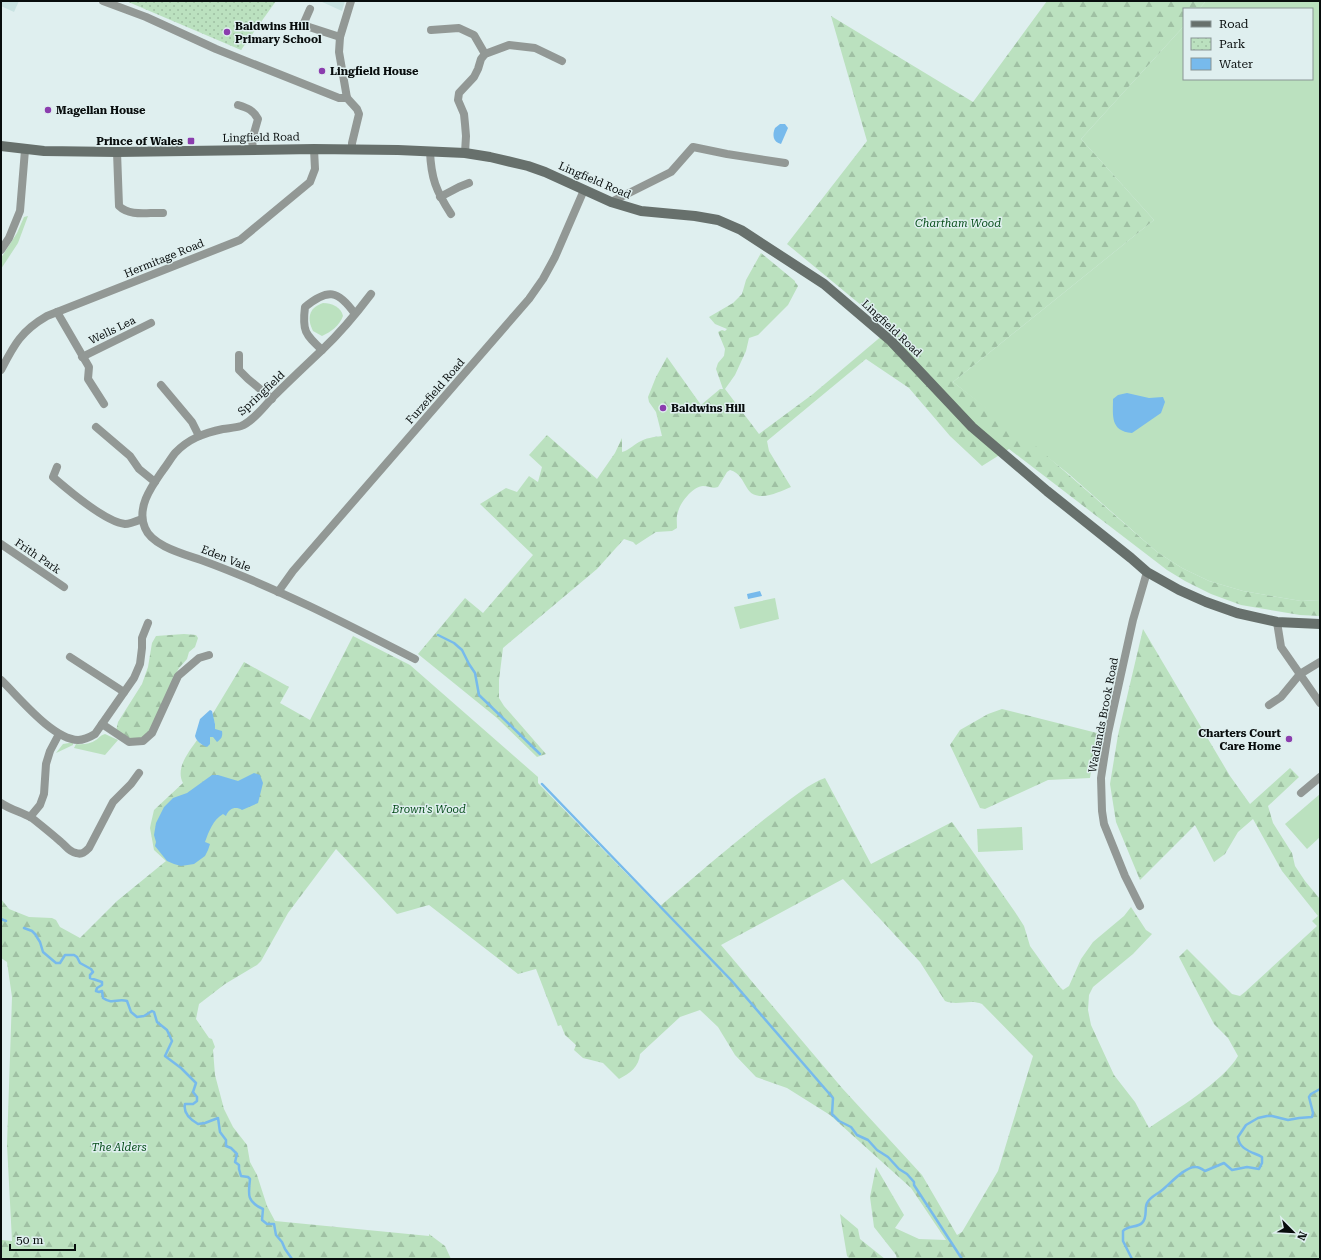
<svg xmlns="http://www.w3.org/2000/svg" width="1321" height="1260" viewBox="0 0 1321 1260" font-family="'Roboto Serif',serif">
	<style>
		.built { fill: #c9e3e2 }
		.grass { fill: #bbe1bf }
		.forest { fill: url(#forest-firs); fill-rule: evenodd }
		.park { fill: url(#park-dots) }
		.water { fill: #77baec }
		.lines { fill: none; stroke-linecap: round; stroke-linejoin: round }
		.stream { stroke: #77baec; stroke-width: 2.5 }
		.street { stroke: #929895; stroke-width: 8 }
		.secondary { stroke: #67706c; stroke-width: 10 }
		.poi-dot { fill: #8b3dae; stroke: #dfefef; stroke-width: 1.5 }
		.labels { text-anchor: middle; stroke-width: 3; stroke-linejoin: round; paint-order: stroke }
		.poi-label { font-size: 11px; font-weight: bold; fill: #080d0d; stroke: #dfefef; text-anchor: start }
		.street-label { font-size: 11px; fill: #080d0d; stroke: #dfefef }
		.park-label { font-size: 11px; font-style: italic; fill: #094f1d; stroke: #dfefef }
	</style>
	<defs>
		<pattern id="forest-firs" width="22" height="20" patternUnits="userSpaceOnUse"><rect width="22" height="20" fill="#bbe1bf"/><path d="M5 1l3.5 6h-7zM16 11l3.5 6h-7z" fill="#9fc0a3"/></pattern>
		<pattern id="park-dots" width="8" height="8" patternUnits="userSpaceOnUse"><rect width="8" height="8" fill="#bbe1bf"/><path d="M2 2h.1M6 6h.1" fill="none" stroke="#9fc0a3" stroke-width="1.8" stroke-linecap="round"/></pattern>
	</defs>
	<rect width="100%" height="100%" fill="#dfefef"/>
	<!-- built -->
	<g class="built">
		<path d="M1 1H19L14 12 1 6Z"/>
		<path d="M320 1H345L342 11Z"/>
	</g>
	<!-- grass -->
	<g class="grass">
		<path d="M1206 1H1320V600L1301 601 1243 591 1209 581 1182 568 1157 552 1070 475 953 382 1154 220 1081 139 1184 26V79H1312V9H1199Z"/>
		<path d="M28 216 18 243 1 269V258L17 233 24 217Z"/>
		<path d="M323 303C332 303 341 307 343 316 340 325 331 332 322 336L313 331C307 319 308 308 323 303Z"/>
		<path d="M775 598 779 619 740 629 734 607Z"/>
		<path d="M105 734 118 740 105 755 74 748 76 744C83 745 90 744 96 740 100 737 101 735 105 734Z"/>
		<path d="M69 743H73V745L56 753 63 744Z"/>
		<path d="M1320 794V837L1307 849 1285 824Z"/>
		<path d="M1022 827 1023 850 978 852 977 829Z"/>
	</g>
	<!-- forest -->
	<g class="forest">
		<path d="M1047 1H1206L1199 9H1184V26L1081 139 1154 220 953 382 1031 442 1157 552 1182 568 1209 581 1243 591 1301 601 1320 600V616L1300 615 1241 605 1211 594 1185 581 1167 570 1009 449 982 466 950 436 909 388 866 359 767 441 769 451 791 487C779 492 756 504 747 488 742 480 740 473 730 470L727 472 718 487C712 489 709 486 703 486 693 486 680 503 678 512 676 516 677 523 677 528L672 531 656 532 636 545 633 542 624 539 597 569 503 648 499 680V698L504 706 546 754 537 757 497 718 418 654 465 598 483 613 533 555 480 504 506 488 517 492 529 476 538 482 542 467 529 455 547 435 597 479 615 453 622 438V452C629 450 632 446 639 442 646 438 653 437 662 436L656 412 649 402 648 397 656 377 667 357 701 405 720 389H723L716 369 718 363 724 356 725 349 718 332 722 330 725 331 727 329 715 324 709 317 733 303 742 294 746 280 761 253 795 281V282L798 286 788 305 758 335 749 338 746 351 735 375 725 389 759 434 813 394 890 329 787 244 867 141 831 16 973 102Z"/>
		<path d="M1143 629 1230 776 1250 804 1290 768 1299 777 1268 806 1273 823 1292 853 1295 866 1305 881 1320 899V1259H897L896 1255 874 1227 870 1197 876 1167 904 1215 895 1228 919 1239 946 1240 911 1188 830 1115 787 1088 756 1077 735 1055 718 1027 700 1010 680 1017 640 1054C639 1067 630 1073 619 1079L603 1063 583 1058 574 1050 576 1045 565 1035 561 1025 558 1026 536 969 518 974 429 905 397 914 336 849 288 913 261 961 257 965 225 984 199 1004 196 1019 209 1038 212 1039 215 1047 213 1050 215 1075 224 1109 233 1127 247 1145 250 1162 257 1175 267 1206 275 1221 429 1236V1234L445 1246 451 1259H1V1240L12 1241 7 1145 12 997 7 962 1 958V899L9 909 29 917 52 918 56 920 60 927 80 938 117 901 166 861 154 850 150 828 151 823 154 810 183 783C175 768 189 752 197 740L202 745 210 737H213L215 724 212 715 244 662 289 687 280 703 310 720 353 636 410 665 538 777V783L659 907C698 874 738 839 779 808 792 798 810 783 825 778L871 864 952 822 1015 912 1024 926 1030 946 1058 985 1063 990 1069 986 1081 959 1093 942 1124 916 1131 907 1146 930 1152 934 1133 954 1093 987 1089 995 1088 1010 1091 1025 1114 1075 1135 1102 1149 1128C1175 1110 1223 1082 1238 1056L1228 1038 1214 1024 1179 957 1187 949 1232 994 1240 996 1245 992 1317 926 1312 921 1318 916 1282 871 1253 819 1238 832 1225 854 1214 862 1195 825 1140 880 1116 822 1110 784 1118 735ZM843 879 920 962 945 1001C957 1006 970 999 982 1004L1033 1056 998 1171 962 1232 957 1235 922 1175 842 1088 721 945Z"/>
		<path d="M184 634 196 635 198 638 195 647 189 652 187 659 179 668 170 685 151 730 144 738 131 739 116 731 118 722 142 684 148 667 152 643 156 636Z"/>
		<path d="M1002 709 1097 733 1090 778 1048 780 985 809 980 808 950 745 960 730 988 714Z"/>
		<path d="M840 1214 858 1229 860 1239 885 1259H850L847 1256Z"/>
	</g>
	<!-- park -->
	<path class="park" d="M126 1H276L241 50Z"/>
	<!-- water -->
	<g class="water">
		<path d="M780 124H785L788 128 781 144C773 142 772 135 775 128Z"/>
		<path d="M1127 393 1149 398 1163 397 1165 402 1161 413 1132 433C1110 431 1113 416 1113 399L1118 395Z"/>
		<path d="M760 591 762 596 748 599 747 594Z"/>
		<path d="M210 710 212 711 215 724V729L222 731C223 737 221 739 217 742L213 737H210V744L207 747C202 745 196 741 195 736L200 719Z"/>
		<path d="M254 773 260 775 263 783 258 803 242 810C236 806 229 808 226 816L223 814C213 820 209 831 205 842L210 844 208 850 205 856 194 864 181 866 174 864 167 861 155 846 156 842 154 835 156 823 164 807 173 798 187 793 212 775H218L238 781Z"/>
	</g>
	<g class="lines">
		<!-- stream -->
		<g class="stream">
			<path d="M438 635 454 643 462 650 469 664 475 673 479 695 540 754"/>
			<path d="M542 784 731 980 833 1098 832 1114 839 1121 851 1127 857 1135 868 1140 877 1150 888 1157 899 1169 907 1174 914 1182V1185L962 1259"/>
			<path d="M1 919 6 921"/>
			<path d="M24 928 32 931 35 934 40 942 43 952 56 963H60L65 955H74L77 957 80 963 91 969 93 972 90 975V978L102 982V985L97 988 96 991 99 992 102 991 103 998C113 1005 117 998 127 1001L131 1012 137 1017 144 1016 152 1011 154 1012 157 1022 167 1030 172 1041 165 1056 181 1068 196 1083 193 1092 197 1097V1101L193 1104H185C183 1113 191 1120 198 1124L205 1123 218 1118 220 1132 226 1140V1146L231 1148 237 1154 235 1162 239 1165V1169L241 1176 248 1177 250 1179C248 1195 247 1202 263 1209L262 1220 267 1224H274L276 1235 282 1242 285 1249 292 1259"/>
			<path d="M1132 1259 1123 1241V1231C1128 1225 1137 1228 1142 1223 1148 1217 1144 1209 1147 1203 1150 1197 1156 1195 1161 1191 1169 1185 1185 1166 1196 1167 1199 1167 1202 1169 1205 1171L1224 1163 1232 1170 1247 1167 1259 1169 1262 1163V1157C1253 1152 1239 1150 1238 1137L1246 1125 1258 1118 1267 1116H1272L1288 1120 1299 1118 1312 1117 1313 1113 1309 1097 1311 1094 1320 1089"/>
		</g>
		<!-- street -->
		<g class="street">
			<path d="M103 1 146 17 216 49 339 98H347"/>
			<path d="M351 1 340 37 339 52 347 98 357 109 359 114 352 143V150"/>
			<path d="M310 9 303 25 340 37"/>
			<path d="M431 30 459 28 474 35 485 54"/>
			<path d="M238 105C248 108 253 110 258 119L252 140 253 149"/>
			<path d="M430 151C431 178 436 191 451 214"/>
			<path d="M117 152 119 206C130 217 149 212 163 213"/>
			<path d="M465 153 466 136 465 124 464 114 458 100 459 93 474 77 478 69 481 59 485 54 509 45 535 48 562 61"/>
			<path d="M440 197 459 187 469 183"/>
			<path d="M611 202 671 172 693 147 727 154 785 163"/>
			<path d="M1 250 9 238 20 211 25 150"/>
			<path d="M57 312 89 367 88 379 104 404"/>
			<path d="M355 314C338 290 328 288 305 307 302 331 305 334 322 350 340 333 356 314 371 294"/>
			<path d="M322 350C305 366 288 382 272 398 264 407 252 422 241 426 235 428 228 428 223 429 204 433 188 439 175 453 171 458 167 465 163 470 152 486 136 507 145 528 152 546 184 554 201 560 275 587 345 623 415 659"/>
			<path d="M239 355V370L248 379 272 399"/>
			<path d="M82 357 151 323"/>
			<path d="M1 370C14 345 21 331 47 316L240 240 310 182 315 169 314 149"/>
			<path d="M161 385 192 422 199 436"/>
			<path d="M96 427 130 456 139 469 155 482"/>
			<path d="M57 467 53 477C68 490 105 522 125 524 130 524 137 521 142 519"/>
			<path d="M1 544 64 587"/>
			<path d="M278 592 293 571 529 299 543 279 555 257 584 190"/>
			<path d="M1277 622 1281 647 1320 703"/>
			<path d="M70 657 124 692"/>
			<path d="M1 680C19 697 52 739 78 740 85 740 90 737 95 734L134 678 140 664 142 648V638L148 623"/>
			<path d="M1269 705 1281 697 1300 674 1320 662"/>
			<path d="M102 724 129 742 143 741 152 733 178 676 199 658 209 655"/>
			<path d="M1301 793 1320 777"/>
			<path d="M1 803C11 810 22 812 32 818 42 826 52 834 61 842 66 846 69 852 76 853 82 855 85 852 89 848L113 802 131 784 139 773"/>
			<path d="M30 817 40 805 44 794 46 764 50 751 59 734"/>
			<path d="M1140 906 1125 876 1104 824 1102 811 1101 778 1108 733 1133 620 1147 572"/>
		</g>
		<!-- secondary -->
		<path class="secondary" d="M1 146 44 151 117 152 314 149 398 150 465 153 490 157 528 166 545 172 611 202 641 211 695 216 718 220 741 230 824 284 891 341 972 427 1047 491 1131 558 1147 572 1179 590 1206 602 1237 613 1277 622 1320 624"/>
	</g>
	<!-- markers -->
	<g class="poi-dot">
		<circle cx="227" cy="32" r="4"/>
		<circle cx="322" cy="71" r="4"/>
		<circle cx="48" cy="110" r="4"/>
		<rect x="187" y="137" width="8" height="8" rx="2"/>
		<circle cx="663" cy="408" r="4"/>
		<circle cx="1289" cy="739" r="4"/>
	</g>
	<g class="labels">
		<!-- poi labels -->
		<g class="poi-label">
			<text x="235" y="30">Baldwins Hill<tspan x="235" dy="13">Primary School</tspan></text>
			<text x="330" y="75">Lingfield House</text>
			<text x="56" y="114">Magellan House</text>
			<text x="183" y="145" text-anchor="end">Prince of Wales</text>
			<text x="671" y="412">Baldwins Hill</text>
			<text x="1281" y="737" text-anchor="end">Charters Court<tspan x="1281" dy="13">Care Home</tspan></text>
		</g>
		<!-- street labels -->
		<g class="street-label">
			<text transform="translate(261 137) rotate(-1)" y="4">Lingfield Road</text>
			<text transform="translate(595 180) rotate(23)" y="4">Lingfield Road</text>
			<text transform="translate(164 258) rotate(-22)" y="4">Hermitage Road</text>
			<text transform="translate(892 328) rotate(43)" y="4">Lingfield Road</text>
			<text transform="translate(112 330) rotate(-26)" y="4">Wells Lea</text>
			<text transform="translate(435 391) rotate(-49)" y="4">Furzefield Road</text>
			<text transform="translate(261 393) rotate(-43)" y="4">Springfield</text>
			<text transform="translate(38 556) rotate(34)" y="4">Frith Park</text>
			<text transform="translate(226 558) rotate(22)" y="4">Eden Vale</text>
			<text transform="translate(1103 715) rotate(-79)" y="4">Wadlands Brook Road</text>
		</g>
		<!-- park labels -->
		<g class="park-label">
			<text x="958" y="227">Chartham Wood</text>
			<text x="429" y="813">Brown's Wood</text>
			<text x="119" y="1151">The Alders</text>
		</g>
	</g>
	<!-- border -->
	<rect width="1321" height="1260" fill="none" stroke="#080d0d" stroke-width="4"/>
	<!-- legend -->
	<rect x="1183" y="8" width="130" height="72" fill="#dfefef" stroke="#899595"/>
	<rect x="1191" y="21" width="20" height="6" fill="#67706c" stroke="#899595"/>
	<text x="1219" y="28" font-size="12" fill="#080d0d">Road</text>
	<rect x="1191" y="38" width="20" height="12" fill="url(#park-dots)" stroke="#899595"/>
	<text x="1219" y="48" font-size="12" fill="#080d0d">Park</text>
	<rect x="1191" y="58" width="20" height="12" fill="#77baec" stroke="#899595"/>
	<text x="1219" y="68" font-size="12" fill="#080d0d">Water</text>
	<!-- north arrow -->
	<g transform="translate(1293 1232) rotate(114)" stroke="#dfefef" stroke-width="3" paint-order="stroke">
	<path d="M0-3L7 15L0 10L-7 15Z" fill="#080d0d"/>
	<text y="-6" font-size="11" font-weight="bold" text-anchor="middle" fill="#080d0d">N</text>
	</g>
	<!-- scale -->
	<path d="M10 1244v6h65v-6" fill="none" stroke="#080d0d" stroke-width="2"/>
	<text x="16" y="1244" font-size="12" fill="#080d0d" stroke="#dfefef" stroke-width="3" paint-order="stroke">50 m</text>
</svg>
